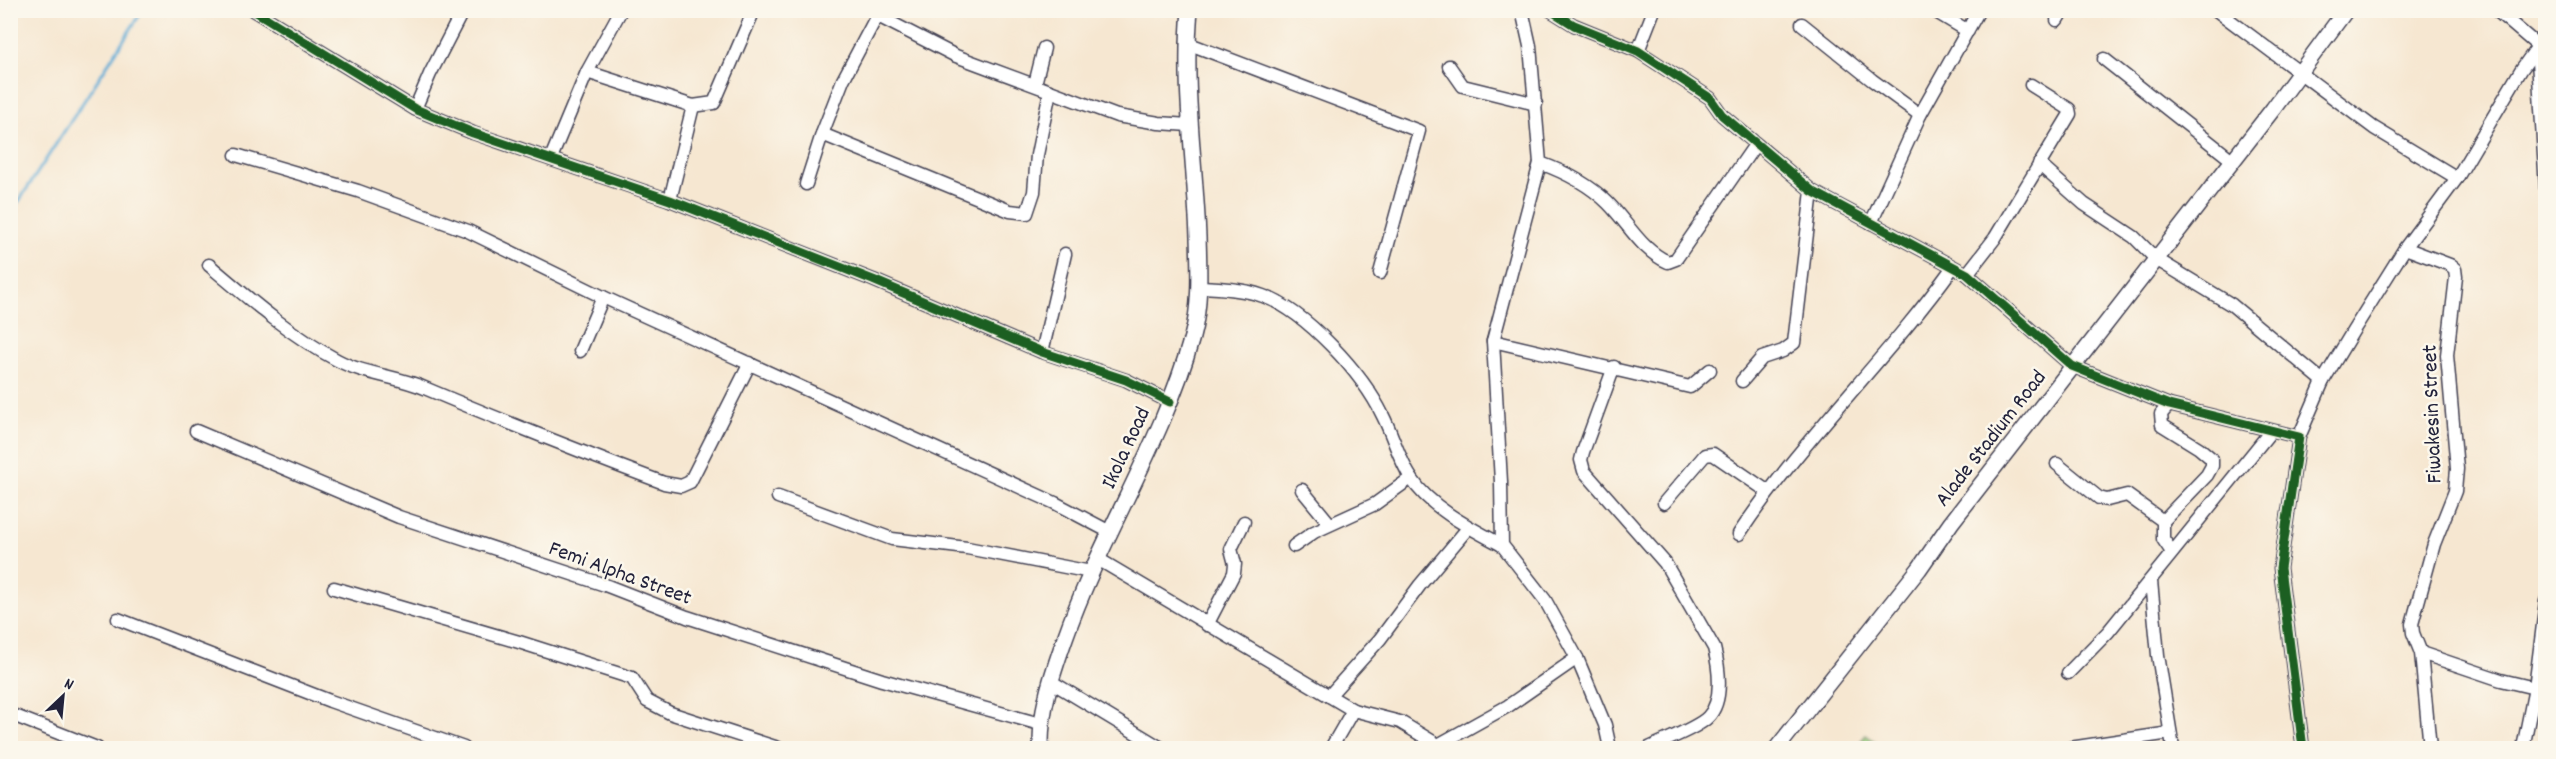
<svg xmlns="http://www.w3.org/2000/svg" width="2556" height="759" viewBox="0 0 2556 759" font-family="Dekko,sans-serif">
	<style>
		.green { fill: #a0d383; stroke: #617a5f; stroke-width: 1.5 }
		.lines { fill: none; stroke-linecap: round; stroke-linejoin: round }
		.stream { stroke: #5cabd6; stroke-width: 3 }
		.minor-casing { stroke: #424052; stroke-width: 15 }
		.tertiary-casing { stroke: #424052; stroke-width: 18 }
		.minor { stroke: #fff; stroke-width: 12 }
		.tertiary { stroke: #fff; stroke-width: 15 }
		.cycleway-casing { stroke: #fbf7ec; stroke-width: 13 }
		.cycleway { stroke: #1b5e20; stroke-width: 9 }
		.labels { text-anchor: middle; stroke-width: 5; stroke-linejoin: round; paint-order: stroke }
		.street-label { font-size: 22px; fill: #22223b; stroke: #fbf7ec }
	</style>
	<rect width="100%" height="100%" fill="#fbf7ec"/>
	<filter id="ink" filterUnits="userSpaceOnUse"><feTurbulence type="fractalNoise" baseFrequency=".0167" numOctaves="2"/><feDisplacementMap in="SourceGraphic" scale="12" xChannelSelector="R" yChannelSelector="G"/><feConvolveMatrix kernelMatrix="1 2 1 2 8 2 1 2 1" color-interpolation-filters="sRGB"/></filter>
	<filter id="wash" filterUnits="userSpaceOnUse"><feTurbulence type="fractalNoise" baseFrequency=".008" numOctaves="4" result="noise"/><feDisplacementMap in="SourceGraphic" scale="24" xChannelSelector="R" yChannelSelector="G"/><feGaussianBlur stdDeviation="1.35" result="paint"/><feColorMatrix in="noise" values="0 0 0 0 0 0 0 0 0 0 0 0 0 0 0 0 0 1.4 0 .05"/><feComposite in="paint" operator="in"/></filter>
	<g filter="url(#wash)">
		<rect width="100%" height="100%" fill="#f6e7d1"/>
		<!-- green -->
		<path class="green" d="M1866 735 1884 748H1855Z"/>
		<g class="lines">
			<!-- stream -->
			<path class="stream" d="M10 208 19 201 143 10"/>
		</g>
	</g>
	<g filter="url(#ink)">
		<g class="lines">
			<!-- minor casing -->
			<g class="minor-casing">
				<g id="minor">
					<path d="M253 10 415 109 473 133 670 200 873 280 1042 352 1126 380 1170 402"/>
					<path d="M1522 10 1530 46 1540 163C1565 172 1590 185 1608 203 1628 223 1641 250 1668 262L1676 259 1755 145"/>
					<path d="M1550 10 1574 25 1638 51 1710 98 1722 115 1812 191 1967 274 2072 366 2169 405 2299 437 2280 568 2303 748"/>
					<path d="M1933 10 1968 31"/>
					<path d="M2216 10 2374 128 2457 178"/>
					<path d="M2496 10 2537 45 2546 188"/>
					<path d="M878 16 956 56 1117 116 1159 123 1189 125"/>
					<path d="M2057 20 2063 10"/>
					<path d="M1802 24 1872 80 1920 115"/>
					<path d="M1187 43 1419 131 1380 273"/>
					<path d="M1638 51 1654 10"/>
					<path d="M2104 59 2232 160"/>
					<path d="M1449 66 1463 86 1536 104"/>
					<path d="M587 72 693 106 714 103 754 10"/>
					<path d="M1035 84 1044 48"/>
					<path d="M415 109 430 74 463 10"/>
					<path d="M822 134 1010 211 1027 213 1034 192 1037 155 1050 91"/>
					<path d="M236 155 358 191 468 231 603 297 1055 503 1110 532"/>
					<path d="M551 158 587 72 621 10"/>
					<path d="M1540 163 1493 341 1501 482 1502 545 1545 600 1577 658 1605 725 1610 748"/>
					<path d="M2039 164 2084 204 2134 237 2156 259 2232 305 2323 381"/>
					<path d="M806 184 822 134 843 80 880 10"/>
					<path d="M670 200 693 106"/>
					<path d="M1871 223 1920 115 1979 10"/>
					<path d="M2405 248 2450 265 2455 269 2456 277 2447 355 2457 469 2455 491 2434 544 2412 624 2413 633 2421 653 2430 748"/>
					<path d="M209 265C249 299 290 335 337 360 365 375 398 376 427 389 505 422 584 453 664 483L681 486 690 482 750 363"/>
					<path d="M1967 274 1995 238 2070 114 2069 109 2031 85"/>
					<path d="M1199 287C1220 288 1243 289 1263 296 1306 311 1363 374 1383 416 1393 436 1399 459 1411 478 1430 508 1472 529 1502 545"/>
					<path d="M1493 341 1690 387 1710 370"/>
					<path d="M580 351 603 297"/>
					<path d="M1042 352 1065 254"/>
					<path d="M1614 367 1583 452 1581 460 1584 471 1665 563 1714 648C1719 667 1724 701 1708 717 1699 727 1663 741 1649 748"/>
					<path d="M1742 381 1762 358 1783 351 1794 343 1812 191"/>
					<path d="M196 431 399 517 605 585 687 617 882 680 1040 724"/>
					<path d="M2299 437 2323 381 2353 331 2405 248 2457 178 2521 70 2546 35"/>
					<path d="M2057 464 2099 498 2107 500 2127 495 2163 521V539L2172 552"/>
					<path d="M1302 490 1330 524"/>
					<path d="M778 497 892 539 967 548 1091 572"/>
					<path d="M1664 503 1705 455 1713 454 1767 491"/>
					<path d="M2163 521 2207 475 2212 466V459L2199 448 2162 425 2161 414 2169 405"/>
					<path d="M1739 534C1802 439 1886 360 1953 267"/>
					<path d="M1294 546 1314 532 1375 504 1411 478"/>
					<path d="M1098 559 1353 710 1400 722 1438 745 1508 706 1577 658"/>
					<path d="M2151 581 2158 655 2173 748"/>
					<path d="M334 588 519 642 632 678 647 701 670 713 778 748"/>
					<path d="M118 619 330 701 464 748"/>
					<path d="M1207 625 1234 573 1235 564 1231 549 1244 522"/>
					<path d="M2421 653 2501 680 2535 688"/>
					<path d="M2068 673 2108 632 2271 431"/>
					<path d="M1050 681 1161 748"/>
					<path d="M1329 696 1380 639 1420 585 1468 528"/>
					<path d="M10 714 97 748"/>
					<path d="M1331 748 1353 710"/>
					<path d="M2070 748 2170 733"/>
					<path d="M2523 748 2535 688 2546 601"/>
				</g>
			</g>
			<!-- tertiary casing -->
			<g class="tertiary-casing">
				<g id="tertiary">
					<path d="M1041 748C1040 710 1052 675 1065 638 1101 535 1163 442 1192 337 1201 305 1199 270 1198 237 1195 162 1183 86 1190 10"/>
					<path d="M1777 748 1919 569 1951 523 2273 109 2346 10"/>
				</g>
			</g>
			<!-- minor -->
			<use href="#minor" class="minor"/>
			<!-- tertiary -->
			<use href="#tertiary" class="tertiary"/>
			<!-- cycleway casing -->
			<g class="cycleway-casing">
				<g id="cycleway">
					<path d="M253 10 415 109 473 133 670 200 873 280 1042 352 1126 380 1170 402"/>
					<path d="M1550 10 1574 25 1638 51 1710 98 1722 115 1812 191 1967 274 2072 366 2169 405 2299 437 2280 568 2303 748"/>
				</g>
			</g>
			<!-- cycleway -->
			<use href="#cycleway" class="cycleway"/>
		</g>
	</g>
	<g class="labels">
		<!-- street labels -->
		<g class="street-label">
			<text transform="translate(2430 414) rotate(-92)" y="8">Fiwakesin Street</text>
			<text transform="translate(1989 437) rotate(-52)" y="8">Alade Stadium Road</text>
			<text transform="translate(1124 447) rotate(-65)" y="8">Ikola Road</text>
			<text transform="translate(621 571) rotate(20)" y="8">Femi Alpha Street</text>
		</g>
	</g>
	<!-- margin -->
	<rect width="2556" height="759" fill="none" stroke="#fbf7ec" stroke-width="36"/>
	<!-- north arrow -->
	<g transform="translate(63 696) rotate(26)" stroke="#fbf7ec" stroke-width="4.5" paint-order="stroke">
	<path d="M0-4.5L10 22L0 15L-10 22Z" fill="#22223b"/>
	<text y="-9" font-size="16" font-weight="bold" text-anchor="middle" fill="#22223b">N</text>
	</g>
</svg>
